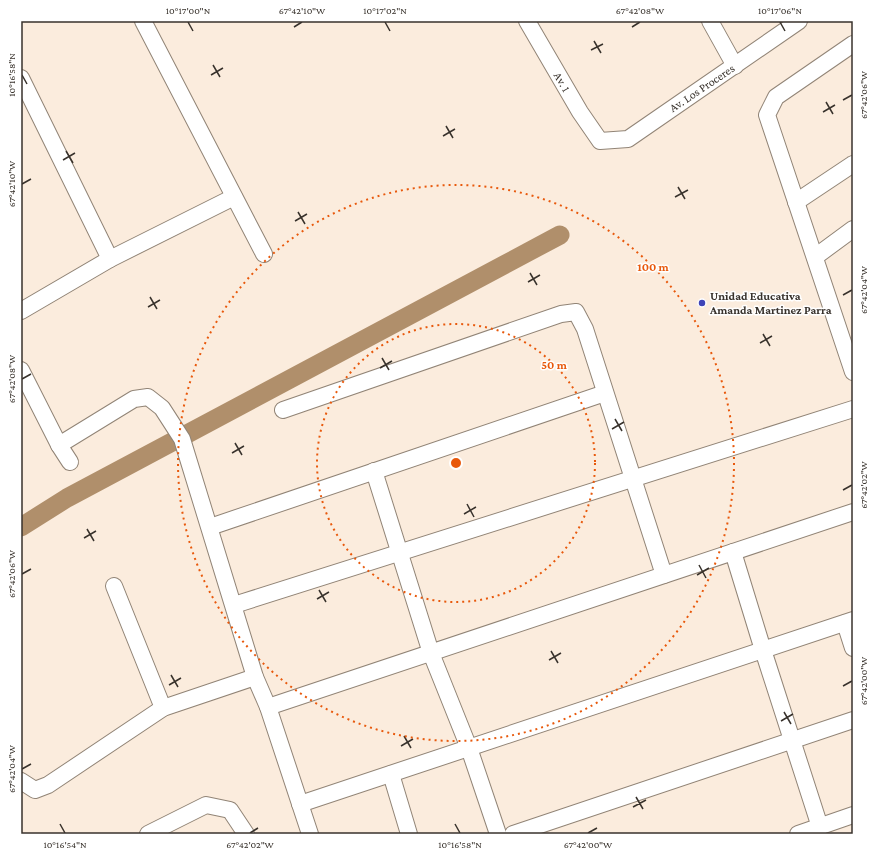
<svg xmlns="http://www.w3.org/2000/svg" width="874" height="855" viewBox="0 0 874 855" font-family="'Crimson Pro',serif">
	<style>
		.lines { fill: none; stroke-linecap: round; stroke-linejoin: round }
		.canal { stroke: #b08f6b; stroke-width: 19 }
		.minor-casing { stroke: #918476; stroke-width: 18 }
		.minor { stroke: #fff; stroke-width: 16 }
		.ticks { fill: none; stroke: #38322c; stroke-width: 1.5 }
		.ring { fill: none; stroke: #e8590c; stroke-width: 2; stroke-dasharray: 2 4 }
		.poi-dot { fill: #3e43b7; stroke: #fff; stroke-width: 1.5 }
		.labels { text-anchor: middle; stroke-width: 3; stroke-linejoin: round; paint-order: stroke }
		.street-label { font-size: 12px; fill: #38322c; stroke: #fff }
		.poi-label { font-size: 12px; font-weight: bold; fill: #38322c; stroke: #fff; text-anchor: start }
		.centre { fill: #e8590c; stroke: #fff; stroke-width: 2 }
		.ring-label { font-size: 12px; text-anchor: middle; font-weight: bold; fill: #e8590c; stroke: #fff; stroke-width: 3; stroke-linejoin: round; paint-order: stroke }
		.neatline { fill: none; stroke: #38322c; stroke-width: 1.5 }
		.ticks-label { font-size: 10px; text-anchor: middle; fill: #38322c }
	</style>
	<rect width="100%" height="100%" fill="#fbecdd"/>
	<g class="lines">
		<!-- canal -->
		<path class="canal" d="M21 527 67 498 560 235"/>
		<!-- minor casing -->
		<g class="minor-casing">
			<g id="minor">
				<path d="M143 21 264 254"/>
				<path d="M527 21 580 112 600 141 628 139 799 21"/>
				<path d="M710 21 735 66"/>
				<path d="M853 44 776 97 767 115 853 372"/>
				<path d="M21 78 110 259"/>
				<path d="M796 202 853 164"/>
				<path d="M815 257 853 229"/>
				<path d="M21 311 110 259 234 197"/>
				<path d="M21 370 59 445 70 462"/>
				<path d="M283 410 561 314 576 312 585 329 664 575"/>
				<path d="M59 445 134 399 148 397 162 408 182 439 255 677 268 707 310 834"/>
				<path d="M374 471 431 653 469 748 498 834"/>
				<path d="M210 527 605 393"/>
				<path d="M733 552 763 650 820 827"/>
				<path d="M114 586 163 708"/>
				<path d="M234 605 853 409"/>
				<path d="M845 623 853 648"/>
				<path d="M268 707 853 512"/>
				<path d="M391 774 409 834"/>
				<path d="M21 781 35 790 48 785 163 708 255 677"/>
				<path d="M300 804 853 620"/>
				<path d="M148 834 206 805 230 810 246 834"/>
				<path d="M513 834 853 720"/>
				<path d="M798 834 853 815"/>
			</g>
		</g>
		<!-- minor -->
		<use href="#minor" class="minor"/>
	</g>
	<!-- ticks -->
	<path class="ticks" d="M188 22 193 31M385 22 390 31M780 22 785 31M294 27 302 22M632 27 640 22M594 41 601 53M591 50 603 44M213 65 220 77M22 75 27 84M211 75 223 68M843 100 852 95M826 102 833 114M823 112 835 105M446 126 453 138M443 136 455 129M66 151 73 163M63 160 75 153M22 184 31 179M678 187 685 199M675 197 688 190M298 212 305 224M295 221 307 214M530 273 537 285M528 282 540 275M843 295 852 290M150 297 157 309M148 307 160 300M763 334 770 346M760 343 772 336M382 358 389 370M380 368 392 361M22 379 31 374M615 419 622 431M612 429 624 422M235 443 242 455M232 453 244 446M843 490 852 485M467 504 474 517M464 514 476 507M87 529 94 541M84 538 96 531M699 565 706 578M22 574 31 569M697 575 709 568M319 590 326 602M317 599 329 592M551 651 558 663M549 660 561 653M171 675 178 687M169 685 181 678M843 686 852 681M784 712 791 724M781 721 793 714M404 736 411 748M401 746 413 739M22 769 31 764M636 797 643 809M633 807 646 800M60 824 65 833M455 824 460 833M250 833 258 828M588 833 597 828"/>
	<!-- distance rings -->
	<g class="ring">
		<circle cx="456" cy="463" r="139"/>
		<circle cx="456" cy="463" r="278"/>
	</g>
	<!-- markers -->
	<circle class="poi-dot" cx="702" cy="303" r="4"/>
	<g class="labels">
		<!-- street labels -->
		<g class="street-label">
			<text transform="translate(562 82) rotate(60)" y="4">Av. 1</text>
			<text transform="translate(702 88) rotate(-34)" y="4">Av. Los Proceres</text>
		</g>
		<!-- poi labels -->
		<g class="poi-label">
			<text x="710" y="300">Unidad Educativa<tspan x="710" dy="14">Amanda Martinez Parra</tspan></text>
		</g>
	</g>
	<circle cx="456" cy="463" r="6" class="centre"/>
	<g class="ring-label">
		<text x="653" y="271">100 m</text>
		<text x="554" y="369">50 m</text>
	</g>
	<!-- border -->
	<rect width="874" height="855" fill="none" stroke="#ffffff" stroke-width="44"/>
	<rect x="22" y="22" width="830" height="811" class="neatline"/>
	<g class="ticks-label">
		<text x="188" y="14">10°17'00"N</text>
		<text x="302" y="14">67°42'10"W</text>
		<text x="385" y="14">10°17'02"N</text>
		<text x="640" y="14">67°42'08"W</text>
		<text x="780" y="14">10°17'06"N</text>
		<text transform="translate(11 75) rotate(-90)" y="4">10°16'58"N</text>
		<text transform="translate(863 95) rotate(-90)" y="4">67°42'06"W</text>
		<text transform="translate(11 184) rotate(-90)" y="4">67°42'10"W</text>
		<text transform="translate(863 290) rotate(-90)" y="4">67°42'04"W</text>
		<text transform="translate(11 379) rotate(-90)" y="4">67°42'08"W</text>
		<text transform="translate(863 485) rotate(-90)" y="4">67°42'02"W</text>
		<text transform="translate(11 574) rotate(-90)" y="4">67°42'06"W</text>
		<text transform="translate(863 681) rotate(-90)" y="4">67°42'00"W</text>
		<text transform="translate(11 769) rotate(-90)" y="4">67°42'04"W</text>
		<text x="65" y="848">10°16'54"N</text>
		<text x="250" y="848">67°42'02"W</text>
		<text x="460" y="848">10°16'58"N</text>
		<text x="588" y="848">67°42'00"W</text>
	</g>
</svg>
